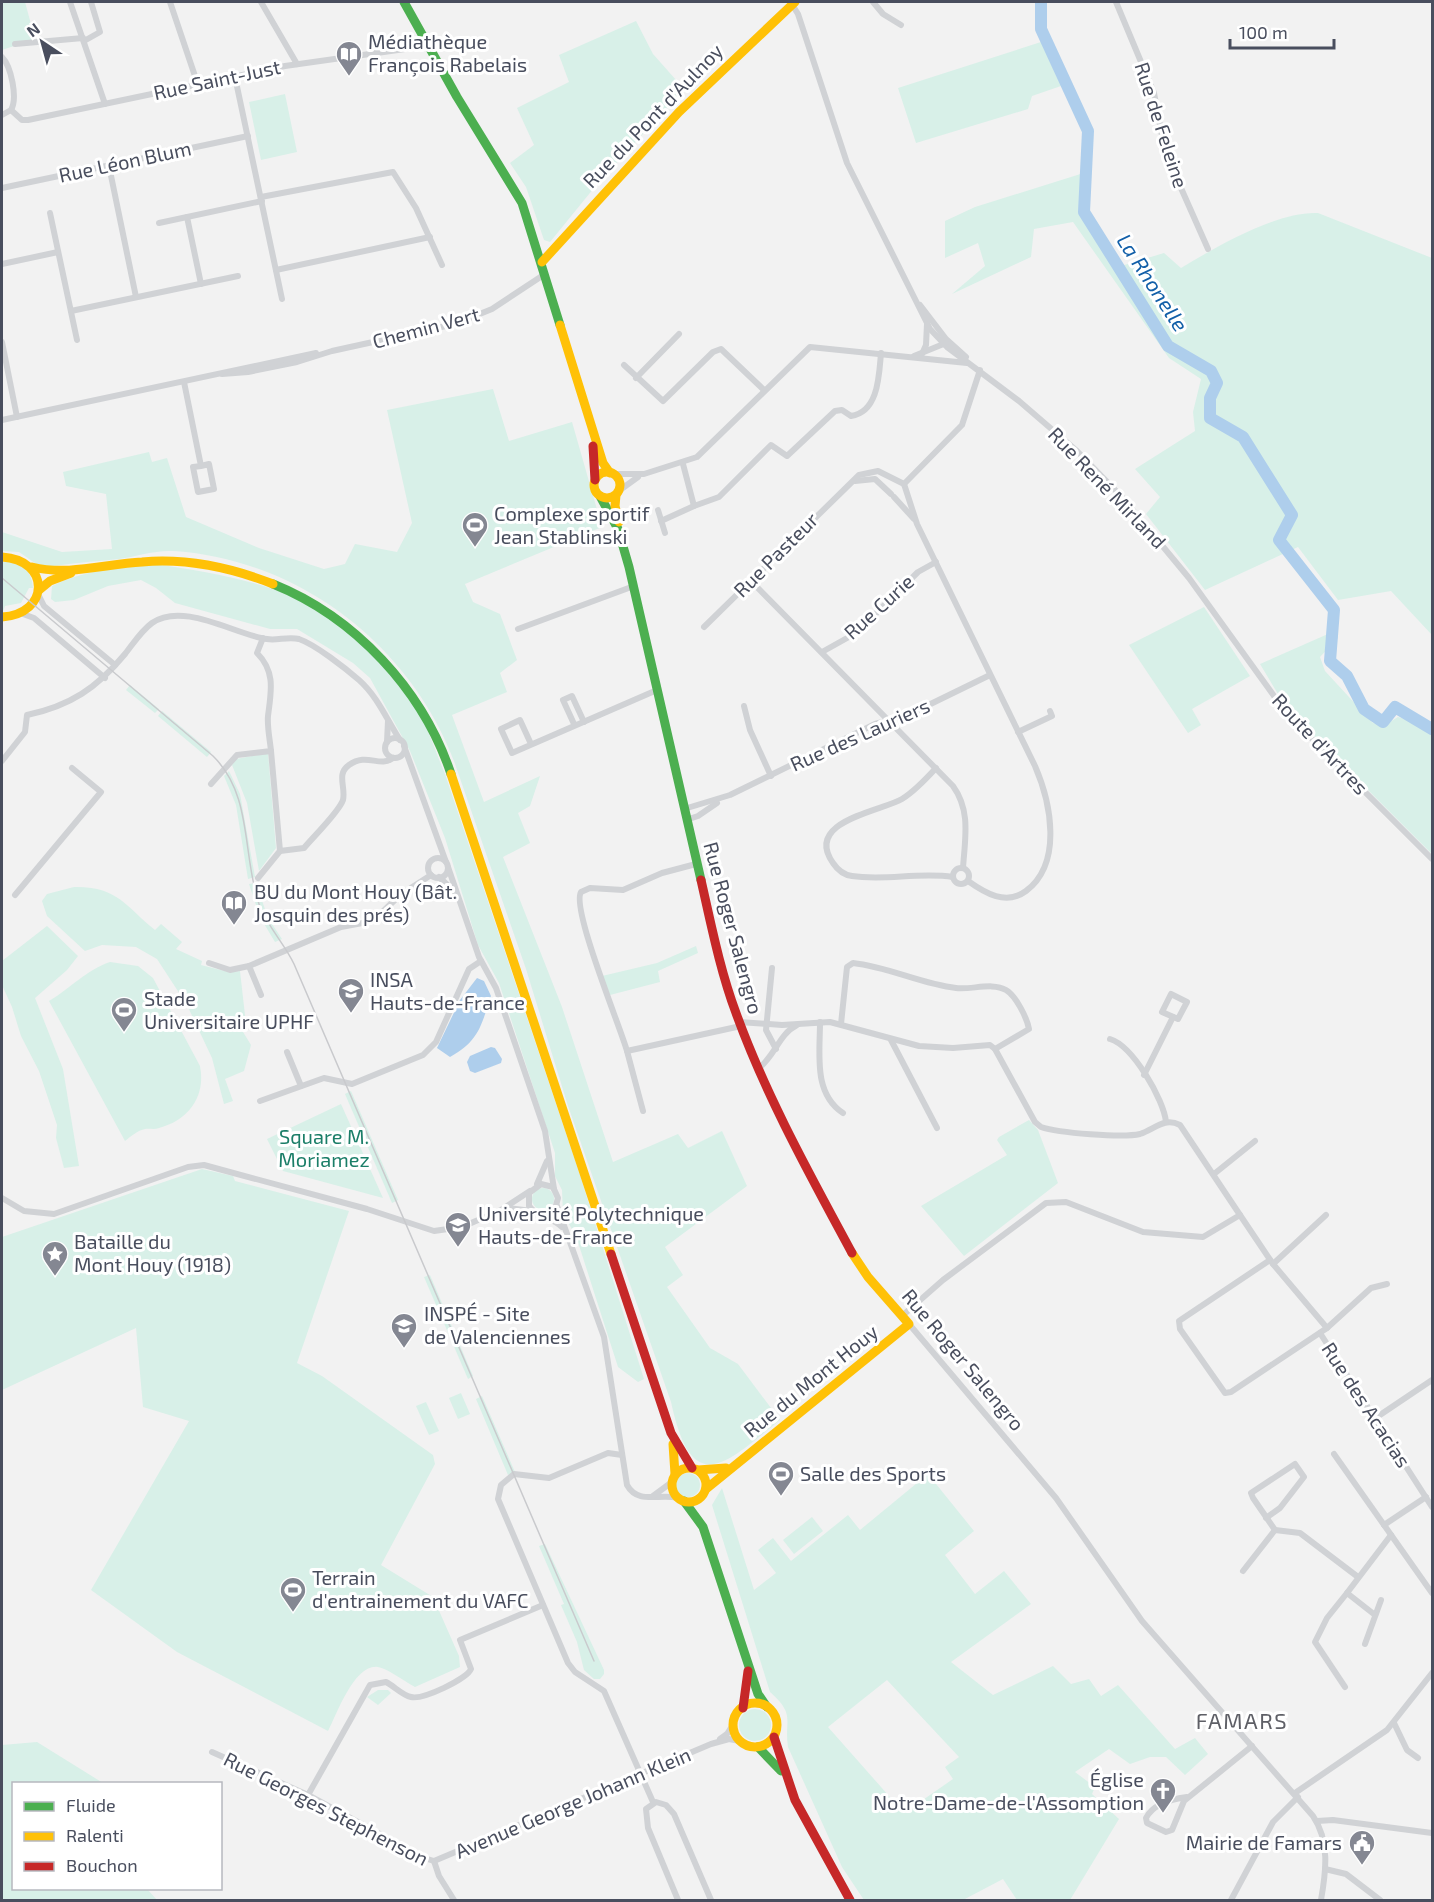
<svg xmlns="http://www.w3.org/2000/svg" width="1434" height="1902" viewBox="0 0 1434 1902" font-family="'Exo 2',sans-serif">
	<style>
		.green { fill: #d8f0e8; fill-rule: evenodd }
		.water { fill: #aeceec }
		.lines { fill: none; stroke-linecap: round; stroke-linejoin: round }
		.river { stroke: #aeceec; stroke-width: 12 }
		.street { stroke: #d0d2d5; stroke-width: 6 }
		.fast { stroke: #4caf50; stroke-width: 9 }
		.slow { stroke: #ffc107; stroke-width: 9 }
		.jam { stroke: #c62828; stroke-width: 9 }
		.tram { stroke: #c9cacd; stroke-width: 1.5 }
		.labels { text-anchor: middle; stroke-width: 6; stroke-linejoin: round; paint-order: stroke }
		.poi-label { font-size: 20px; fill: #494e5e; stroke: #fff; text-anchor: start }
		.street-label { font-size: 20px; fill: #494e5e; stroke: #fff }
		.park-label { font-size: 20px; fill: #1b7e68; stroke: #fff }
		.water-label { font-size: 21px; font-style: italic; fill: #125fa8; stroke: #fff }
		.quarter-label { font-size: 22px; letter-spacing: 1.5px; fill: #5e5f66; stroke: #fff }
	</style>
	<rect width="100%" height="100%" fill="#f2f2f2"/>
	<!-- green -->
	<g class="green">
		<path d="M2 2H25L35 39 2 50Z"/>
		<path d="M636 21 653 54 684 89 598 183 550 242 544 240 526 187 510 163 534 145 517 108 569 82 559 55Z"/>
		<path d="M1041 42 1061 86 1032 96 1028 109 916 143 898 88Z"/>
		<path d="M285 94 297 152 261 160 249 102Z"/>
		<path d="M1090 171V214L1121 266 1164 253 1181 268C1216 247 1277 211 1318 213L1432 258V635L1391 591 1338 600 1298 547 1205 590 1146 514 1160 497 1135 469 1195 431 1193 412 1201 379 1169 358 1073 222 1034 229 1031 257 952 294 985 266 978 243 945 258V221L975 207Z"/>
		<path d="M493 389 509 441 572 422 602 527 465 584 473 602 500 614 517 660 500 673 507 692 452 715 484 802 540 776 530 806 518 813 530 843 503 857 562 1007 613 1162 678 1134 688 1148 722 1131 747 1186 665 1247 683 1275 667 1287 710 1348 738 1364 780 1420C724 1465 692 1499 671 1402L568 1106 526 969 454 761C410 645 299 559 173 551 155 550 138 556 119 559 93 562 68 563 42 568L19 552 2 551V532L62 552 112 549 106 494 66 486 63 472 149 452 152 462 167 458 186 517 259 548 324 569 345 564 355 544 397 552 412 523 387 410Z"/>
		<path d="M2 562C19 560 32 569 33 588H29L21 603 5 606 3 611Z"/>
		<path d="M156 564C200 571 247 578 289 595 336 615 391 667 418 711 429 730 436 753 445 774L580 1175 644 1379 638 1382 618 1367 576 1236 563 1214 562 1190 555 1176V1153L499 983 478 945 445 838 410 751 370 678 353 663 297 629H270L175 603 156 588 141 580 108 586 74 600 55 602 51 599 52 586C85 570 119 567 156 564Z"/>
		<path d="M1204 607 1250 676 1192 709 1201 725 1188 733 1129 645Z"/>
		<path d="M1337 630 1338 638 1320 657 1325 671 1373 723 1385 725 1398 717 1413 721 1432 733V854L1287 709 1260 664Z"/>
		<path d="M130 685 159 709 155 713 126 690Z"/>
		<path d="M162 711 211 752 207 757 158 716Z"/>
		<path d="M268 753 276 848 259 871 247 803 232 765 236 759Z"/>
		<path d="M229 771 240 794 255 877 248 879 236 805 224 776Z"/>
		<path d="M256 883 268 918 282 939 275 942 260 917 249 884Z"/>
		<path d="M74 887C118 886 126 907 155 930L161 924 182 942 176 949 202 961 201 965 229 972 240 971 246 1024 240 1027 251 1045 244 1071 225 1079 233 1101 224 1104 212 1058 187 1005 157 959 136 947 102 945 85 951 47 916 42 901 47 894Z"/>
		<path d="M47 926 78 956 67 970 35 998 63 1069 79 1166 64 1168 56 1138 57 1125 39 1071 21 1036 12 1007 2 985V961Z"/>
		<path d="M696 946 698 953 658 971 660 982 610 995 602 976 657 963Z"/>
		<path d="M110 962 138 966 153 978 200 1066C206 1096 189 1120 159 1128 154 1130 149 1128 145 1129 138 1130 130 1137 125 1141L49 1001C71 988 86 970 110 962Z"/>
		<path d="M351 1091 398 1200 392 1203 345 1094Z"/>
		<path d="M341 1104 383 1198 283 1171 267 1139Z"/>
		<path d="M1029 1120 1038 1130 1058 1183 964 1256 921 1206 1007 1155 997 1140 999 1137Z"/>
		<path d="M202 1169 233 1176 235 1181 349 1211 297 1363 322 1376 433 1455 435 1464 381 1565 433 1597 459 1656 460 1667 415 1687C405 1682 389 1669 378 1667 354 1664 337 1714 328 1731L177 1652 91 1590 189 1421 143 1407 136 1328 2 1390V1237Z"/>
		<circle cx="543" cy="1199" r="11"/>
		<path d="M430 1275 473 1376 468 1379 424 1277Z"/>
		<path d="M461 1393 470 1414 458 1419 449 1398Z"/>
		<path d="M482 1396 515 1472 508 1475 476 1399Z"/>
		<path d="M426 1402 439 1431 429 1435 416 1406Z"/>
		<circle cx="688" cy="1485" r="12"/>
		<path d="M928 1474 974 1531 945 1555 975 1594 1004 1571 1031 1604 951 1662 993 1695 1053 1666 1071 1684 1089 1679 1101 1696 1118 1685 1175 1749 1195 1738 1208 1754 1185 1775 1166 1757H1150L1130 1764 1109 1749 1075 1772 1095 1787 1092 1794 1119 1819 1070 1900H1017L1003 1879 963 1900H864L842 1867 788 1747C784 1719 796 1715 770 1692L712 1505 722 1488 754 1590 776 1573 758 1550 773 1538 791 1561 848 1515 860 1530ZM887 1680 959 1757 945 1767 953 1779 904 1813 828 1727Z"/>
		<path d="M812 1517 823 1531 794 1554 783 1540Z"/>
		<path d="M545 1544 604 1670V1674L600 1679H594L584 1670 577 1642 561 1605 564 1604 539 1546Z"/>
		<path d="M378 1690H388L391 1693 378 1705 367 1697Z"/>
		<circle cx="755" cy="1725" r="16"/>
		<path d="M37 1742 103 1783 14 1784V1888L147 1889 157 1900H2V1745Z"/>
	</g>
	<!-- water -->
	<g class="water">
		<path d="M477 978 484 981 491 996C481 1026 479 1041 450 1057L437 1048 460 1000Z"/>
		<path d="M491 1047 495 1048 502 1059 501 1063 475 1073 470 1071 467 1062 470 1056Z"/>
	</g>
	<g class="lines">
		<!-- river -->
		<path class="river" d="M1041 2V29L1088 131 1084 212 1168 346 1211 371 1217 383 1210 398V418L1243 437 1292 515 1279 540 1334 610 1330 661 1347 676 1364 709 1383 722 1395 707 1432 729"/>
		<!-- street -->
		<g class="street">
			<path d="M70 2 105 104"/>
			<path d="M170 2 198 85"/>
			<path d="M261 2 297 64"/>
			<path d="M873 2 883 14 901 25"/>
			<path d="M1116 2 1154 93 1163 141 1173 170 1208 249"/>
			<path d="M793 6 798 14 847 163 930 329 947 347 1019 401 1077 451 1121 496 1189 578 1287 714 1432 859"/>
			<path d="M84 41 100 32 91 2"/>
			<path d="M15 44 83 38"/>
			<path d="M2 57C11 66 18 98 11 110L2 115"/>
			<path d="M235 77 282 299"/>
			<path d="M11 110 22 120H28L285 66 412 48 426 42"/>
			<path d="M109 166 136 297"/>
			<path d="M2 188 248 136"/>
			<path d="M261 197 393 172 416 208 442 265"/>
			<path d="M50 213 77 340"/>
			<path d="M187 217 201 284"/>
			<path d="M159 223 262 201"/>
			<path d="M2 264 58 252"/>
			<path d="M276 270 430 237"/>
			<path d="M920 305 946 339 966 357"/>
			<path d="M71 311 238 276"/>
			<path d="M2 342 17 417"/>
			<path d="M922 354 926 345 927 324"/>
			<path d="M914 356 946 343"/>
			<path d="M624 365 663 401 713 352 721 349 764 390"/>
			<path d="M222 374 248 372 297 362 332 351 455 324 492 309 545 274"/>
			<path d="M636 378 679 334"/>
			<path d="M184 382 201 466 193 467 198 492 214 489 209 464 201 466"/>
			<path d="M2 420 316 353"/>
			<path d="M683 464 694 506 719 497 771 445 787 456 835 411 842 410 851 416C879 412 879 374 881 353"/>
			<path d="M614 474H644L697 457 810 347 967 363"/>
			<path d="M855 481 875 479 891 494"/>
			<path d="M904 484 917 524 1035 766C1051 803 1063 863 1026 891 1006 906 985 893 968 881"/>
			<path d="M904 484 962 425 980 370"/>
			<path d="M620 490 638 477"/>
			<path d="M894 497 914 519"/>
			<path d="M658 510 665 533"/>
			<path d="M661 521 694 506"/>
			<path d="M751 581 953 786C971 811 965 838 963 868"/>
			<path d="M38 594 44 606 115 665"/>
			<path d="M23 614 34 618 105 678"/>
			<path d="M704 627 859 475 878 471 904 484"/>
			<path d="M518 629 634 586"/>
			<path d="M822 652 856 633 918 572 936 562"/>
			<path d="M744 706 750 730 771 776"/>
			<path d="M574 724 563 700 572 696 584 722"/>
			<path d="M1018 732 1052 716 1050 711"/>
			<circle cx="395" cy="748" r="10"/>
			<path d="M387 742 388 721"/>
			<path d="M531 744 520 720 501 729 512 753 657 690"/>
			<path d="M404 746 446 862"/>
			<path d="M2 761 25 732 27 715C70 706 97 688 125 654 133 644 141 631 152 623 183 601 236 635 267 639 277 641 288 636 299 639 316 645 345 668 359 680 378 697 387 720 400 740"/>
			<path d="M936 768C926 779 915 791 902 799 882 811 803 821 833 863 837 869 844 875 852 876 884 881 919 872 953 877"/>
			<path d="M211 784 237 755 271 751C270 740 267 727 268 716 271 692 276 672 257 653L263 638"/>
			<path d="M684 809 730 795 875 724 908 715 990 675"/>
			<path d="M686 820 698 816 717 803"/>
			<path d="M280 851 304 848C313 837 339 812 343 800 346 787 336 774 349 765 367 752 379 768 393 758"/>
			<circle cx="438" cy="868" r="10"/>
			<path d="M696 864 662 873 623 890 590 888 581 892C571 908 620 1026 627 1051L741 1026"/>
			<path d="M448 867 479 957 496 988 545 1131 554 1189"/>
			<circle cx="961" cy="876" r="8"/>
			<path d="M439 877 456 893"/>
			<path d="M258 878 280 851 271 751"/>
			<path d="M15 895 101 792 72 768"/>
			<path d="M209 963 230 970 249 966"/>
			<path d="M772 968 766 1030 776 1049"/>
			<path d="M1171 994 1187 1002 1178 1019 1162 1012Z"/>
			<path d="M261 995 249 966 341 927 373 921 400 895 431 875"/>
			<path d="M739 1022 782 1025 830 1022 919 1046 953 1048 990 1045 995 1049 1035 1122 1041 1127C1058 1133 1123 1138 1140 1134 1155 1129 1164 1117 1180 1125L1240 1215 1203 1237 1143 1232 1066 1202 1046 1203 943 1280 902 1316"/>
			<path d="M820 1022C820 1054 813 1093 843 1113"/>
			<path d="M841 1024 847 967 853 963C889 967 921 984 956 988 971 990 993 982 1006 990 1016 996 1027 1018 1029 1029L995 1049"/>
			<path d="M1110 1039C1133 1046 1164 1100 1166 1122"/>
			<path d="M891 1040 937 1128"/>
			<path d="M627 1051 643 1111"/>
			<path d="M287 1052 301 1086"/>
			<path d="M759 1068C775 1056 779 1034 797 1025"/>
			<path d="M1144 1075 1173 1017"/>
			<path d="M260 1101 324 1078 352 1084 423 1055 436 1042 469 969 481 961"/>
			<path d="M1214 1174 1255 1141"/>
			<path d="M537 1184 547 1161"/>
			<path d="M2 1198 24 1211 54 1214 188 1167 204 1165 367 1209 434 1231 462 1227 501 1210 530 1191"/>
			<path d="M557 1206 604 1337 627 1485C638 1505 660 1493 678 1498"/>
			<path d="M507 1208 532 1211"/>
			<path d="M545 1214 555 1209 558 1198 553 1187 541 1184 529 1193V1206C536 1216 551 1217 562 1227"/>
			<path d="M1240 1215 1273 1264 1327 1328"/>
			<path d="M1270 1260 1179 1321 1180 1329 1225 1393 1231 1392 1327 1328 1371 1288 1387 1284"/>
			<path d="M1273 1264 1326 1215"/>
			<path d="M909 1324 1056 1498 1142 1621 1313 1816C1330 1841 1326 1872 1321 1900"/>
			<path d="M1320 1333 1432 1507"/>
			<path d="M1374 1419 1432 1380"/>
			<path d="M1334 1454 1432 1593"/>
			<path d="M622 1455 608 1453 549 1478 514 1474 501 1485 498 1499 568 1663 575 1672 604 1691 653 1802"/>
			<path d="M653 1496 672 1482"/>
			<path d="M1266 1518 1280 1508 1304 1477 1295 1464 1251 1493 1253 1498 1275 1530"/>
			<path d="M1384 1525 1426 1497"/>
			<path d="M1275 1530 1300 1533 1358 1577"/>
			<path d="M1243 1571 1275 1530"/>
			<path d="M1347 1593 1391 1535"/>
			<path d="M1365 1644 1381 1600"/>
			<path d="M1345 1687 1315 1642 1327 1618 1347 1593 1375 1615"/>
			<path d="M1394 1723 1407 1750 1418 1758"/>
			<path d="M720 1739 727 1734 734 1723"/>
			<path d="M212 1752 308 1795 424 1858 434 1861 711 1744 729 1739 740 1741"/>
			<path d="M1295 1793 1387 1730 1432 1673"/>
			<path d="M308 1795 370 1685 386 1682C394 1686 402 1695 411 1697 423 1700 467 1679 471 1669L460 1640 543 1605"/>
			<path d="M1187 1797C1172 1799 1153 1804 1146 1818L1147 1823 1166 1832 1172 1830 1184 1801 1252 1746"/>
			<path d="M1317 1821 1333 1820 1432 1833"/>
			<path d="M434 1861 439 1876 454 1900"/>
			<path d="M1325 1869 1346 1874 1380 1900"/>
			<path d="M678 1900 648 1828 646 1809 656 1802 666 1805 674 1814 711 1900"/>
			<path d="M1231 1900 1273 1822 1298 1797"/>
		</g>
		<!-- fast -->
		<g class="fast">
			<path d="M404 2 457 97 522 203 560 325"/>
			<path d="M600 496 618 529 629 567 701 880"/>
			<path d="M273 584C355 617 423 690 451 774"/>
			<path d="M684 1501 703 1527 758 1694 767 1707"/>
			<path d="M758 1747 781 1771"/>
		</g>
		<!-- slow -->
		<g class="slow">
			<path d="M542 262 679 112 795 2"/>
			<path d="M560 325 603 463 610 473"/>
			<circle cx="607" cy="485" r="13"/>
			<path d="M616 495 615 506 619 522"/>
			<path d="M2 557C51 560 50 614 2 617"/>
			<path d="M32 567C69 576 105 564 142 562 187 558 232 568 273 584"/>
			<path d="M39 590 50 581 71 573"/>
			<path d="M451 774 611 1254"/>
			<path d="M673 1444 675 1474"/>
			<circle cx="689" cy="1485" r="17"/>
			<path d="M698 1470 726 1468"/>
			<path d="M706 1489 909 1324 868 1277 852 1253"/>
			<circle cx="755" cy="1725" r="22"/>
		</g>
		<!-- jam -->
		<g class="jam">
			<path d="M593 446 595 480"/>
			<path d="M701 880C711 924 720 970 736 1013 766 1096 810 1175 852 1253"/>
			<path d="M611 1254 671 1433 692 1468"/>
			<path d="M743 1708 748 1671"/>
			<path d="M774 1737 795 1800 850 1900"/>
		</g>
		<!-- tram -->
		<path class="tram" d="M2 578 213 756C253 795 242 855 259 904 267 926 284 943 294 964L594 1661"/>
	</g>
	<!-- icons -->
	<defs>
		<g id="library-pin" transform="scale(1.35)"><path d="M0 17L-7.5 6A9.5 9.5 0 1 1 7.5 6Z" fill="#848792" stroke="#fff"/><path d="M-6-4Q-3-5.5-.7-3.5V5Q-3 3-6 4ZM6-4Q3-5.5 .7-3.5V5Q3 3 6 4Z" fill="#fff"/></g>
		<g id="stadium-pin" transform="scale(1.35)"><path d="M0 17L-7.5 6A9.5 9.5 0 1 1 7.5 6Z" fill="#848792" stroke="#fff"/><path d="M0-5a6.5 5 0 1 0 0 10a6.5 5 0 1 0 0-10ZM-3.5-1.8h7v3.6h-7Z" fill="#fff"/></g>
		<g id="university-pin" transform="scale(1.35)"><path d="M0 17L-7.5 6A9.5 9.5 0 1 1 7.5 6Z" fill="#848792" stroke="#fff"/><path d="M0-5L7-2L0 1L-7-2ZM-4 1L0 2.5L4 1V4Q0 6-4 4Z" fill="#fff"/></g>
		<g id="sight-pin" transform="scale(1.35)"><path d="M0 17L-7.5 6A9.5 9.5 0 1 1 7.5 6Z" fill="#848792" stroke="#fff"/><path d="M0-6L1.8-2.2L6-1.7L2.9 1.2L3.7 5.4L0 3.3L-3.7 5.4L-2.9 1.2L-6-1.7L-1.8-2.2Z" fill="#fff"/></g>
		<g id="church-pin" transform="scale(1.35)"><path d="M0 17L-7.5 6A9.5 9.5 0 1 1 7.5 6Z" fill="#848792" stroke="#fff"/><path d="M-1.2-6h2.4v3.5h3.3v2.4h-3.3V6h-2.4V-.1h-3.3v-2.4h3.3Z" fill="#fff"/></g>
		<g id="civic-pin" transform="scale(1.35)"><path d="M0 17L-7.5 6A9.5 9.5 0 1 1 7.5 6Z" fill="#848792" stroke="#fff"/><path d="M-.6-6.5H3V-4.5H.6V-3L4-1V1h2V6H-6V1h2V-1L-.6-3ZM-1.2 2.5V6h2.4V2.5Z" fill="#fff"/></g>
	</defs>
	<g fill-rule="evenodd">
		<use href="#library-pin" x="349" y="54"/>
		<use href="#stadium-pin" x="475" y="525"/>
		<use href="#library-pin" x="234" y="903"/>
		<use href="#university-pin" x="351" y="991"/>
		<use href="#stadium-pin" x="124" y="1010"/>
		<use href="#university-pin" x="458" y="1225"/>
		<use href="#sight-pin" x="55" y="1254"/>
		<use href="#university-pin" x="404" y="1326"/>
		<use href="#stadium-pin" x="781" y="1474"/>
		<use href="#stadium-pin" x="293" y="1590"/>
		<use href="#church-pin" x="1163" y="1791"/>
		<use href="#civic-pin" x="1362" y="1843"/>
	</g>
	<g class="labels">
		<!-- poi labels -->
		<g class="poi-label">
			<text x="368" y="49">Médiathèque<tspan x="368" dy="23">François Rabelais</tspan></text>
			<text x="494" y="521">Complexe sportif<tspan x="494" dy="23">Jean Stablinski</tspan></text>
			<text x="254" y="899">BU du Mont Houy (Bât.<tspan x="254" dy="23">Josquin des prés)</tspan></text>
			<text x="370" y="987">INSA<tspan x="370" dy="23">Hauts-de-France</tspan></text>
			<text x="144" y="1006">Stade<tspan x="144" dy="23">Universitaire UPHF</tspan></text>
			<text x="478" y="1221">Université Polytechnique<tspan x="478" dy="23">Hauts-de-France</tspan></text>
			<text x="74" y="1249">Bataille du<tspan x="74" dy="23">Mont Houy (1918)</tspan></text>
			<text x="424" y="1321">INSPÉ - Site<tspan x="424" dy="23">de Valenciennes</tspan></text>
			<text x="800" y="1481">Salle des Sports</text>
			<text x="312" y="1585">Terrain<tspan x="312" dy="23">d'entrainement du VAFC</tspan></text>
			<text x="1144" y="1787" text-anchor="end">Église<tspan x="1144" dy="23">Notre-Dame-de-l'Assomption</tspan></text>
			<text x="1342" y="1850" text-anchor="end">Mairie de Famars</text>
		</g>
		<!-- street labels -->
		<g class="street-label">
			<text transform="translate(217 80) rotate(-12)" y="7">Rue Saint-Just</text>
			<text transform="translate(653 116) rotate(-46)" y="7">Rue du Pont d'Aulnoy</text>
			<text transform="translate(1161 125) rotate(72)" y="7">Rue de Feleine</text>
			<text transform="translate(125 162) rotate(-12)" y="7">Rue Léon Blum</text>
			<text transform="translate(426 328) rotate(-15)" y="7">Chemin Vert</text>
			<text transform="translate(1107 488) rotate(46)" y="7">Rue René Mirland</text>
			<text transform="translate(776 555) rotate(-45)" y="7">Rue Pasteur</text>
			<text transform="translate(879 607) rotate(-42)" y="7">Rue Curie</text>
			<text transform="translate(860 735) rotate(-24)" y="7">Rue des Lauriers</text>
			<text transform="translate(1320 744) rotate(47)" y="7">Route d'Artres</text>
			<text transform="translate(733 928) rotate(75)" y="7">Rue Roger Salengro</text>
			<text transform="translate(963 1360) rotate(50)" y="7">Rue Roger Salengro</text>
			<text transform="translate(811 1381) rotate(-39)" y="7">Rue du Mont Houy</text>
			<text transform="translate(1366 1405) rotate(57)" y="7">Rue des Acacias</text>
			<text transform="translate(573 1803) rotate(-23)" y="7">Avenue George Johann Klein</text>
			<text transform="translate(326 1809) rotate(27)" y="7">Rue Georges Stephenson</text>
		</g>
		<!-- park labels -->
		<g class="park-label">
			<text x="324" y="1144">Square M.<tspan x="324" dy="23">Moriamez</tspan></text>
		</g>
		<!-- water labels -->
		<g class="water-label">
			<text transform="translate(1152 283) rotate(57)" y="7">La Rhonelle</text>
		</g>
		<!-- quarter labels -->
		<g class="quarter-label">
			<text x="1242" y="1729">FAMARS</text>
		</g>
	</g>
	<!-- border -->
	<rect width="1434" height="1902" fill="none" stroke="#494e5e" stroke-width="6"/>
	<!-- legend -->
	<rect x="12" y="1782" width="210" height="108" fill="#ffffff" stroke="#b6b8bf" stroke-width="1.5"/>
	<rect x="24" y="1802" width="30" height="9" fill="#4caf50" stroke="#b6b8bf" stroke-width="1.5"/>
	<text x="66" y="1812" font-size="18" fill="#494e5e">Fluide</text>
	<rect x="24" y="1832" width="30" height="9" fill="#ffc107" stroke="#b6b8bf" stroke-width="1.5"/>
	<text x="66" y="1842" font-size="18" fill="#494e5e">Ralenti</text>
	<rect x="24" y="1862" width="30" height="9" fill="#c62828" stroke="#b6b8bf" stroke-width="1.5"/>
	<text x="66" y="1872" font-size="18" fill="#494e5e">Bouchon</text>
	<!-- north arrow -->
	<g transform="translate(42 42) rotate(324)" stroke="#ffffff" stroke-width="4.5" paint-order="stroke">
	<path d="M0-4.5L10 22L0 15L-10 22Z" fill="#494e5e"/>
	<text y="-9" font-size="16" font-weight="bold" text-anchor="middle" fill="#494e5e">N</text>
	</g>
	<!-- scale -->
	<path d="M1230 39v9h104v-9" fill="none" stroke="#494e5e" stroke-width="3"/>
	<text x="1239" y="39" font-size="18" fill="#494e5e" stroke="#ffffff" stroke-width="4.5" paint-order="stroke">100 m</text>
</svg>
